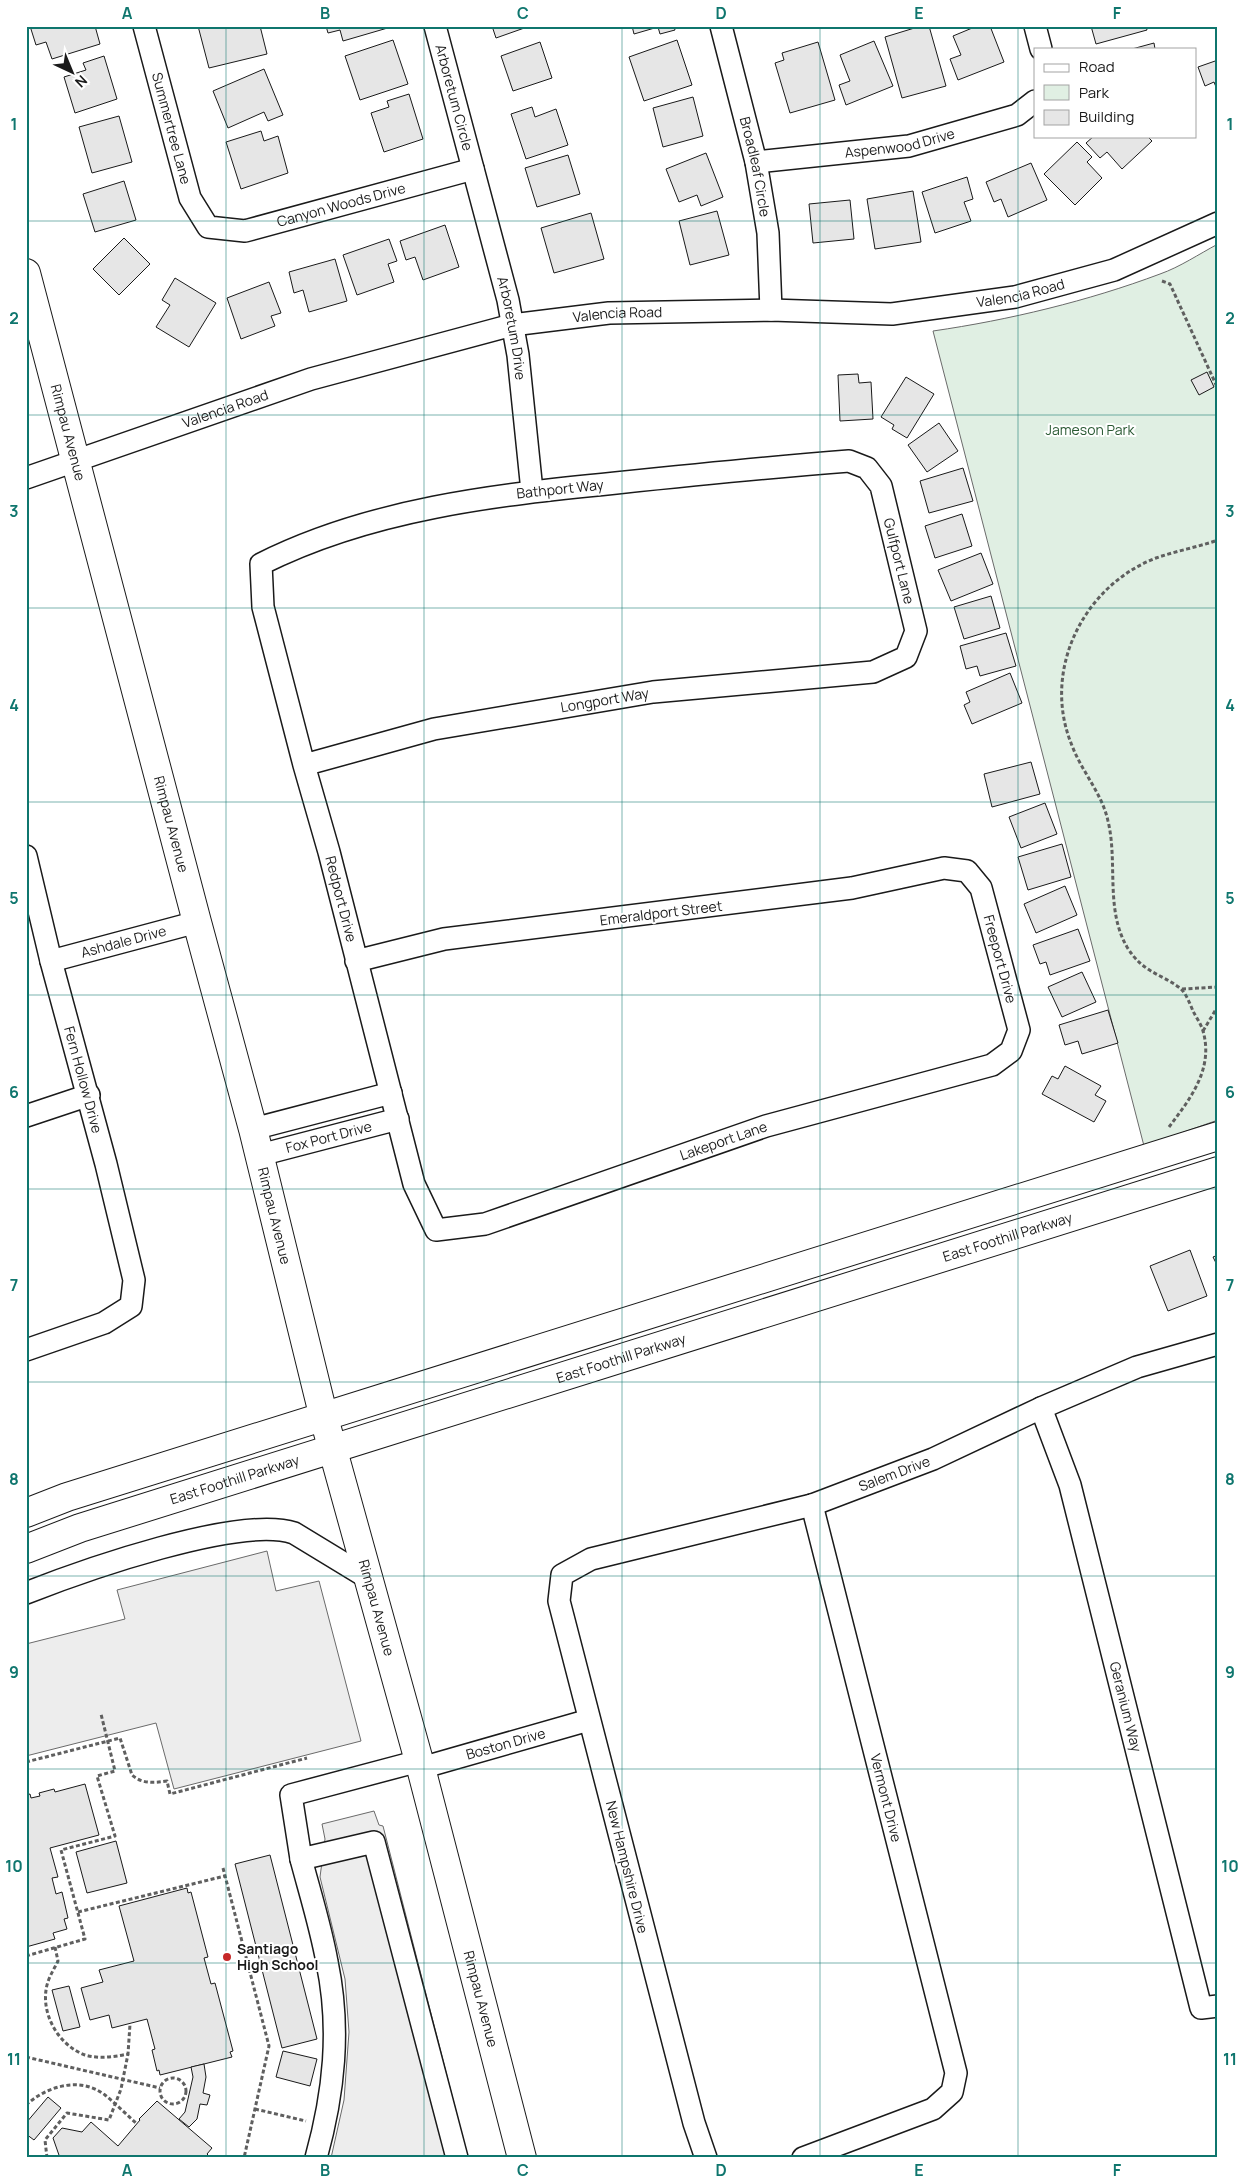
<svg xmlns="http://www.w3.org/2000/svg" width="1244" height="2184" viewBox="0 0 1244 2184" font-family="Manrope,sans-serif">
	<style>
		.green { fill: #e0efe3; stroke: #6a6a6a }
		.parking { fill: #ededed; stroke: #6a6a6a }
		.building { fill: #e6e6e6; stroke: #1a1a1a }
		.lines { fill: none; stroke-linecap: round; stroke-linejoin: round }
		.minor-casing { stroke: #1a1a1a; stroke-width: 24 }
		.major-casing { stroke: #1a1a1a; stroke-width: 30 }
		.path { stroke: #5f5f5f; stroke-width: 3; stroke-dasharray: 4 2.5; stroke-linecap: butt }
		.minor { stroke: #fff; stroke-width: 21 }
		.major { stroke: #fff; stroke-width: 28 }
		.grid { fill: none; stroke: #0f766e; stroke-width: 1; stroke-opacity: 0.55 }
		.poi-dot { fill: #c62828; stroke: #fff; stroke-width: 2 }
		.labels { text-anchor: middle; stroke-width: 4; stroke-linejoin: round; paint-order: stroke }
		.street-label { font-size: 14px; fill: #1a1a1a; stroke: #fff }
		.park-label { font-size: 14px; fill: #2b5a34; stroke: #fff }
		.poi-label { font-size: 14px; font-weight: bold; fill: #1a1a1a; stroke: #fff; text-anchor: start }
		.neatline { fill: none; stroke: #0f766e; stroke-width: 2 }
		.grid-label { font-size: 16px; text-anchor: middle; font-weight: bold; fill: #0f766e }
	</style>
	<rect width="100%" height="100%" fill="#fff"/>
	<!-- green -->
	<path class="green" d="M1218 244V1120L1144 1146 933 331C1009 320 1088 301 1160 274 1180 267 1199 254 1218 244Z"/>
	<!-- parking -->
	<g class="parking">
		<path d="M267 1551 276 1591 319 1581 361 1741 174 1789 156 1723 26 1756V1644L125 1619 117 1590Z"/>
		<path d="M374 1811 379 1825 383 1826 468 2158H331L344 2100 349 2032 345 1979 320 1877 325 1839 322 1824Z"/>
	</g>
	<!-- building -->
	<g class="building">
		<path d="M30 26H95L100 44 52 59 46 42 36 45Z"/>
		<path d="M198 26H260L267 54 209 68Z"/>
		<path d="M326 26H391V27L343 41 340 30 328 33Z"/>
		<path d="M492 26H530L496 38Z"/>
		<path d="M632 26H674L675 30 660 34 658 27 634 34Z"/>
		<path d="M921 26H929L946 86 902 98 885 37Z"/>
		<path d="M977 26H990L1004 62 958 80 950 59 961 55 953 36Z"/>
		<path d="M1091 26H1146L1147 30 1096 44Z"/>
		<path d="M393 40 408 84 360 100 345 56Z"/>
		<path d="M677 40 692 85 644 101 629 57Z"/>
		<path d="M874 41 893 86 846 105 839 85 850 81 840 55Z"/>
		<path d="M540 42 552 78 513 91 501 56Z"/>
		<path d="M818 42 835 100 790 113 775 63 784 60 782 53Z"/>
		<path d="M1154 43 1155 49H1132Z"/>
		<path d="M104 56 117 99 75 113 64 77 86 70 83 63Z"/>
		<path d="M1218 60V92L1214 82 1205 86 1198 67Z"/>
		<path d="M264 69 283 115 268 121 264 112 228 128 213 91Z"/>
		<path d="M409 94 423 139 384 152 371 113 389 107 387 101Z"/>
		<path d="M693 97 703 136 663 147 653 108Z"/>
		<path d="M532 107 535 117 556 109 568 145 526 159 511 114Z"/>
		<path d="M119 116 132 162 92 173 79 127Z"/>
		<path d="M261 131 264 141 278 136 288 173 241 189 226 142Z"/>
		<path d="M1094 136H1147L1152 141 1122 169 1107 152 1100 158 1086 143Z"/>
		<path d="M1077 142 1092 157 1087 162 1102 178 1075 205 1044 174Z"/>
		<path d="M706 153 723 197 701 206 697 195 679 202 666 169Z"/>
		<path d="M568 155 580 194 537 207 525 168Z"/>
		<path d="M1031 163 1047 200 1008 217 1001 199 994 202 986 182Z"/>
		<path d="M967 177 973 199 964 202 971 221 935 233 922 192Z"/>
		<path d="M124 181 136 220 95 232 83 194Z"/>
		<path d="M913 191 921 242 875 249 867 199Z"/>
		<path d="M850 200 854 239 813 243 809 204Z"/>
		<path d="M717 211 729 255 690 265 679 221Z"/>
		<path d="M591 213 604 259 554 273 541 228Z"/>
		<path d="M445 225 459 267 423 280 415 257 406 260 400 241Z"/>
		<path d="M124 238 150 264 119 295 93 269Z"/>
		<path d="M389 239 397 261 388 264 394 282 357 295 343 255Z"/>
		<path d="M335 259 347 301 309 312 303 290 294 293 289 272Z"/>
		<path d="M175 278 216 303 189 347 156 327 170 305 162 300Z"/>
		<path d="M269 282 281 313 271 316 275 326 241 339 227 298Z"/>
		<path d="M1207 372 1214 387 1199 395 1191 380Z"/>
		<path d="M858 374 859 383 871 382 873 419 840 421 838 375Z"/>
		<path d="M906 377 934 394 907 438 892 429 894 425 881 417Z"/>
		<path d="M939 423 958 451 927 472 908 445Z"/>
		<path d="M963 468 973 501 929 513 920 481Z"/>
		<path d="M962 514 972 546 935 558 925 526Z"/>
		<path d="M981 553 993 584 951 601 938 570Z"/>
		<path d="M991 596 1000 628 964 639 954 607Z"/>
		<path d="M1006 633 1016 666 980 676 977 666 966 669 960 646Z"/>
		<path d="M1010 673 1022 703 972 724 964 705 970 702 966 692Z"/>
		<path d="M1031 762 1040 794 992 807 984 774Z"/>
		<path d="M1045 803 1057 834 1021 848 1009 817Z"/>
		<path d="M1062 844 1071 877 1028 890 1018 857Z"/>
		<path d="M1065 886 1077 915 1036 933 1024 904Z"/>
		<path d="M1078 929 1090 961 1050 975 1046 962 1040 964 1033 945Z"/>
		<path d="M1082 972 1096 1002 1062 1017 1048 987Z"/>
		<path d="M1108 1010 1118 1043 1082 1054 1078 1041 1065 1045 1059 1025Z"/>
		<path d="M1065 1066 1101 1086 1095 1095 1106 1101 1094 1122 1042 1094 1052 1076 1058 1079Z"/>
		<path d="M1190 1250 1207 1296 1168 1311 1150 1266Z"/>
		<path d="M1218 1255V1267L1213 1257Z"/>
		<path d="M85 1784 99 1835 50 1848 58 1877 52 1878 56 1894 62 1892 68 1918 64 1919 67 1929 53 1933 55 1939 26 1947V1795L30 1794 31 1798 40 1796 39 1793 54 1789 55 1792Z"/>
		<path d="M116 1841 127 1883 87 1893 76 1852Z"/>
		<path d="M270 1855 317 2039 282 2048 235 1864Z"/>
		<path d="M187 1888 188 1893 191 1892 208 1957 204 1958 211 1984 215 1983 233 2051 230 2052 232 2057 160 2075 159 2070 157 2071 152 2050 155 2049 147 2019 112 2028 109 2015 90 2020 81 1988 103 1982 99 1970 134 1961 119 1906Z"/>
		<path d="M69 1986 80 2027 63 2031 52 1990Z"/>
		<path d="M283 2051 317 2059 310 2086 276 2077Z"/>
		<path d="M204 2064 206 2077 203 2093 210 2095 207 2105 200 2104 197 2119 189 2127 179 2119 185 2112 193 2077 191 2067Z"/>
		<path d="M48 2097 61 2108 34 2140 26 2134V2123Z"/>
		<path d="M157 2101 212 2148 207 2154 209 2156 208 2158H60L53 2138 62 2128 82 2132 91 2122 118 2146 140 2120 139 2119Z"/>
	</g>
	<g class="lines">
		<!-- minor casing -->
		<g class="minor-casing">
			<g id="minor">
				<path id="s1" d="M144 26 190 198 208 227 245 231 473 169"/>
				<path id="s2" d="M435 26 508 300 518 355 532 491"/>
				<path id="s3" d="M721 26 756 162 768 233 771 310"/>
				<path d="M1035 26 1041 49"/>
				<path id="s4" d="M756 162 909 146 1017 115 1035 101"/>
				<path id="s5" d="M26 478 311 379 512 325 609 313 771 310 892 314 1015 297 1114 270 1218 223"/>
				<path id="s6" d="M304 765 434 729 653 692 873 672 906 657 916 631 881 486 867 468 849 461C771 467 693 475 616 483 495 495 370 509 261 564L263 607 304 765 329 852 414 1184 436 1230 485 1224 766 1126 992 1065 1011 1051 1019 1030 981 888 967 871 944 868 852 888 444 939 356 961"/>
				<path id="s7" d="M26 856 51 961 106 1164 134 1280 131 1306 104 1323 26 1350"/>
				<path id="s8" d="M51 961 197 922"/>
				<path d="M26 1116 89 1095"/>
				<path d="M253 1129 391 1093"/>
				<path id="s9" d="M260 1155 398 1119"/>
				<path id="s10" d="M1041 1408 1070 1485 1201 2008 1218 2006"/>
				<path d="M26 1593C82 1571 239 1515 294 1533L368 1578"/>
				<path d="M419 1761 291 1795 301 1859 374 1842 457 2158"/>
				<path id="s11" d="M421 1768 589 1720"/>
				<path d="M301 1859C310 1893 321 1928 327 1962 341 2029 334 2093 316 2158"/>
				<path id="s12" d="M706 2158 694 2123 559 1601 562 1575 591 1559 812 1505 933 1459 1041 1408 1137 1367 1218 1344"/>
				<path d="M803 2158 933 2109 952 2092 956 2073 812 1505"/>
			</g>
		</g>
		<!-- major casing -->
		<g class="major-casing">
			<g id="major">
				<path id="s13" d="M26 273 197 922 253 1129 324 1418 421 1768 522 2158"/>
				<path d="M26 1513 67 1497 1218 1136"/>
				<path id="s14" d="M26 1549 80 1528 1218 1171"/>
			</g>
		</g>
		<!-- path -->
		<g class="path">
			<path d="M1162 281 1170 284 1218 389"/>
			<path d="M1182 989 1218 987"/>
			<path d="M1203 1031 1218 1006"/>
			<path d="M1169 1127C1190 1099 1214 1069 1203 1031 1201 1024 1196 1017 1193 1011 1190 1004 1186 993 1180 988 1160 973 1143 973 1127 947 1105 909 1118 862 1108 821 1102 793 1081 771 1071 743 1042 670 1083 586 1156 558 1176 551 1198 547 1218 540"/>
			<path d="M26 1762 120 1738 132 1775C142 1784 154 1783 167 1781L170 1794 307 1758"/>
			<path d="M223 1868 269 2046 244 2158"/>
			<path d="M78 1912 225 1876"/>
			<path d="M55 1947 58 1961C54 1969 49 1977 47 1985 40 2013 58 2045 85 2055 99 2059 114 2057 128 2054L130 2024"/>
			<path d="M26 1956 85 1939 61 1850 115 1836 97 1776 115 1771 101 1714"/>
			<path d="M26 2057 160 2088"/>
			<circle cx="173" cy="2091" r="13"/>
			<path d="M26 2105C47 2086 80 2076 105 2095 116 2104 127 2115 137 2124"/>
			<path d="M255 2109 306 2121"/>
			<path d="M47 2158 45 2140 67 2113 109 2120 121 2089 128 2054"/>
		</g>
		<!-- minor -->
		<use href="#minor" class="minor"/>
		<!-- major -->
		<use href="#major" class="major"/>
	</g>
	<!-- grid -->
	<path class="grid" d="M226 26V2158M424 26V2158M622 26V2158M820 26V2158M1018 26V2158M26 221H1218M26 415H1218M26 608H1218M26 802H1218M26 995H1218M26 1189H1218M26 1382H1218M26 1576H1218M26 1769H1218M26 1963H1218"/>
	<!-- markers -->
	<circle class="poi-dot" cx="227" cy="1957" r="5"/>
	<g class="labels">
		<!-- street labels -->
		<g class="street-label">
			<text dy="5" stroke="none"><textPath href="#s2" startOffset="74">Arboretum Circle</textPath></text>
			<text dy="5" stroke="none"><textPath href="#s1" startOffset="106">Summertree Lane</textPath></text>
			<text dy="5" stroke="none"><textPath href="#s4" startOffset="145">Aspenwood Drive</textPath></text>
			<text dy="5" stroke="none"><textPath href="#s3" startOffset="145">Broadleaf Circle</textPath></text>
			<text dy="5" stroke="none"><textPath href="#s1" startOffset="349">Canyon Woods Drive</textPath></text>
			<text dy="5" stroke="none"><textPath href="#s5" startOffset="1021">Valencia Road</textPath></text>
			<text dy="5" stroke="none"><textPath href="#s5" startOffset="616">Valencia Road</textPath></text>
			<text dy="5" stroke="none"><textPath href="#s2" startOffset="312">Arboretum Drive</textPath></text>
			<text dy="5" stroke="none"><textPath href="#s5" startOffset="211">Valencia Road</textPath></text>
			<text dy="5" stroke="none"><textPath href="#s13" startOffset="165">Rimpau Avenue</textPath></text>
			<text transform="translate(560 489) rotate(-6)" y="5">Bathport Way</text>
			<text transform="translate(899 561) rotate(76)" y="5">Gulfport Lane</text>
			<text dy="5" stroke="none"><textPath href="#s6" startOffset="308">Longport Way</textPath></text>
			<text dy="5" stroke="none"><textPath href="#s13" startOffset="570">Rimpau Avenue</textPath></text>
			<text dy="5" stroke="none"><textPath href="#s6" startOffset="1779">Redport Drive</textPath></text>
			<text transform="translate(661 913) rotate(-7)" y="5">Emeraldport Street</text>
			<text dy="5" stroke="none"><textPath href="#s8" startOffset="75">Ashdale Drive</textPath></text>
			<text transform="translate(1000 959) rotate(75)" y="5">Freeport Drive</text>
			<text dy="5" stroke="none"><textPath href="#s7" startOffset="231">Fern Hollow Drive</textPath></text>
			<text dy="5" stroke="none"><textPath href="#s9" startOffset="71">Fox Port Drive</textPath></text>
			<text dy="5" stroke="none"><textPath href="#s6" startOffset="2426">Lakeport Lane</textPath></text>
			<text dy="5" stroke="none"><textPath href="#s13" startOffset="975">Rimpau Avenue</textPath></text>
			<text dy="5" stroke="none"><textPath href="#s14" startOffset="1030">East Foothill Parkway</textPath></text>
			<text dy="5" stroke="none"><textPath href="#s14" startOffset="625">East Foothill Parkway</textPath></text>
			<text dy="5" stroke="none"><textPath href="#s12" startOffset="951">Salem Drive</textPath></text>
			<text dy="5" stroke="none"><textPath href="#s14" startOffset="220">East Foothill Parkway</textPath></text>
			<text dy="5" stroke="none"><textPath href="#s13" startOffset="1380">Rimpau Avenue</textPath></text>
			<text dy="5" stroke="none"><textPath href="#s10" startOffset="311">Geranium Way</textPath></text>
			<text dy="5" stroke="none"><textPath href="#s11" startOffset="88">Boston Drive</textPath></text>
			<text transform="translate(886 1798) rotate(76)" y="5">Vermont Drive</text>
			<text transform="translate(627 1867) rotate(76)" y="5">New Hampshire Drive</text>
			<text dy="5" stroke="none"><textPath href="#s13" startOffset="1785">Rimpau Avenue</textPath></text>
		</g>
		<!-- park labels -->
		<g class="park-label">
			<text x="1090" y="435">Jameson Park</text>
		</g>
		<!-- poi labels -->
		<g class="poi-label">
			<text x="237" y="1954">Santiago<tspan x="237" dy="16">High School</tspan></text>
		</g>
	</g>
	<!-- border -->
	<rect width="1244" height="2184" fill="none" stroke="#ffffff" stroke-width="55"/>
	<!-- legend -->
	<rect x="1034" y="48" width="162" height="90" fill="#ffffff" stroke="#a3a3a3"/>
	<rect x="1044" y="64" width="25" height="8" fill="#ffffff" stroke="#a3a3a3"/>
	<text x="1079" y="72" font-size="15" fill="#1a1a1a">Road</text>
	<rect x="1044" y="85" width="25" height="15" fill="#e0efe3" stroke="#a3a3a3"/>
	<text x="1079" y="98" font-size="15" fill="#1a1a1a">Park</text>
	<rect x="1044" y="110" width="25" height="15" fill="#e6e6e6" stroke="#a3a3a3"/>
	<text x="1079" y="122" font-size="15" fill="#1a1a1a">Building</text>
	<!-- north arrow -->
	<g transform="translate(72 72) rotate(136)" stroke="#ffffff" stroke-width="4" paint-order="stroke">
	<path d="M0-4L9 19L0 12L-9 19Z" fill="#1a1a1a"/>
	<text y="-8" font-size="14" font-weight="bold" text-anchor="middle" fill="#1a1a1a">N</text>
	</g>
	<rect x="28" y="28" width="1188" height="2128" class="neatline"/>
	<g class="grid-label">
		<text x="127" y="19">A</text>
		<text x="325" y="19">B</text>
		<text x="523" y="19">C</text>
		<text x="721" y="19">D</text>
		<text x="919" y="19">E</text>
		<text x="1117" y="19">F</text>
		<text x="14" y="130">1</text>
		<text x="1230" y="130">1</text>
		<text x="14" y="324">2</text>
		<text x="1230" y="324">2</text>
		<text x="14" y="517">3</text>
		<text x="1230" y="517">3</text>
		<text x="14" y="711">4</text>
		<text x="1230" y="711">4</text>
		<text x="14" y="904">5</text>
		<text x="1230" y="904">5</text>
		<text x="14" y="1098">6</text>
		<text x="1230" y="1098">6</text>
		<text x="14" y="1291">7</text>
		<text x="1230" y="1291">7</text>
		<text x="14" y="1485">8</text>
		<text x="1230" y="1485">8</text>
		<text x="14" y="1678">9</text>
		<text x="1230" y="1678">9</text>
		<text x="14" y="1872">10</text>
		<text x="1230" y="1872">10</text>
		<text x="14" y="2065">11</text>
		<text x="1230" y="2065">11</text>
		<text x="127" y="2176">A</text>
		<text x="325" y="2176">B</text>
		<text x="523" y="2176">C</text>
		<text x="721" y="2176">D</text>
		<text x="919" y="2176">E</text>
		<text x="1117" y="2176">F</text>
	</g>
</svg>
